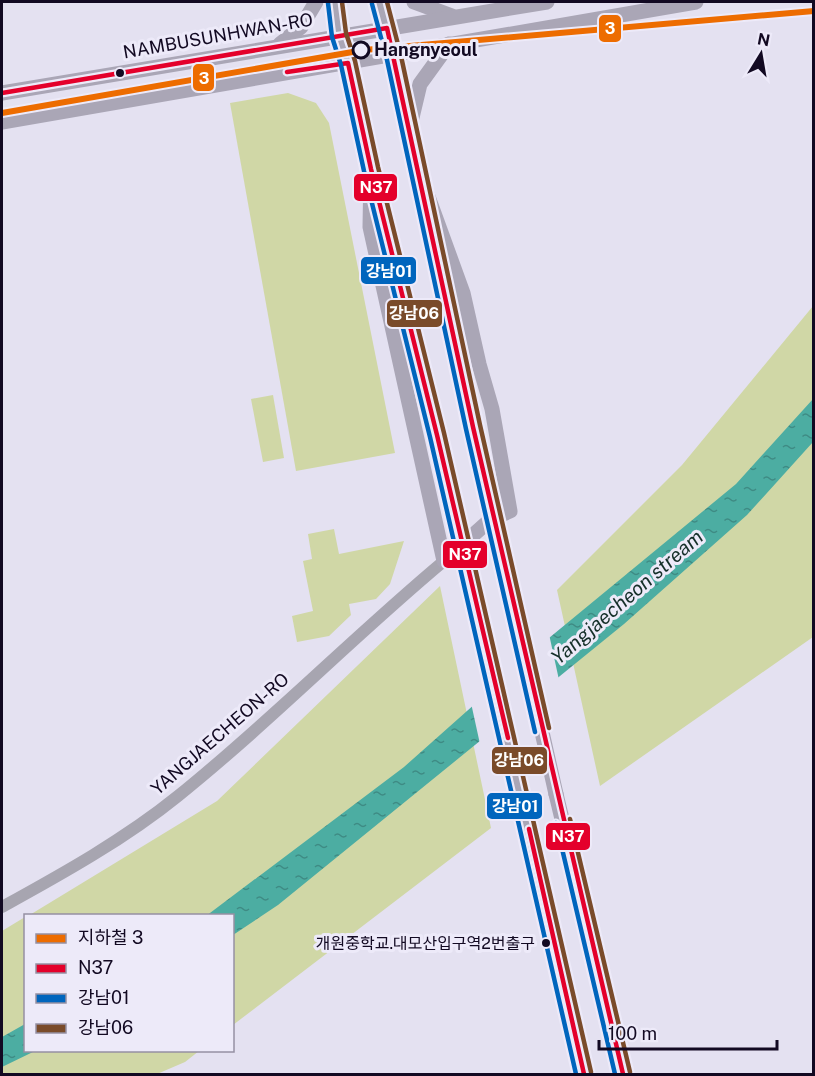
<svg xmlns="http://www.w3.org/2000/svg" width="815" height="1076" viewBox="0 0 815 1076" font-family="'Public Sans','Noto Sans KR',sans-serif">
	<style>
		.green { fill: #d0d7a6 }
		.water { fill: url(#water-ripples) }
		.pier { fill: #e4e1f1 }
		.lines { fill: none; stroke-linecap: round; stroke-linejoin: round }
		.tertiary { stroke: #a7a5b0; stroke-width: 12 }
		.primary { stroke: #aaa6b6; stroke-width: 15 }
		.primary-bridge { stroke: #aaa6b6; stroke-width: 15 }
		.bus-1-casing { stroke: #edeaf9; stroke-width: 9 }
		.bus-2-casing { stroke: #edeaf9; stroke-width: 9 }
		.bus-3-casing { stroke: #edeaf9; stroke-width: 9 }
		.bus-1 { stroke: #e4002b; stroke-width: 4.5 }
		.bus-2 { stroke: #0065bd; stroke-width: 4.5 }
		.bus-3 { stroke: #7a4b2a; stroke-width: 4.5 }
		.metro-1-casing { stroke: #edeaf9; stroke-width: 10 }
		.metro-1 { stroke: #ed6c00; stroke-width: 6 }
		.stop-dot { fill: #edeaf9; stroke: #120922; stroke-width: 3 }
		.bus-dot { fill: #120922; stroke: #edeaf9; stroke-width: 2 }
		.labels { text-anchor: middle; stroke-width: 6; stroke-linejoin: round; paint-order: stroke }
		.bus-label { font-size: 16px; fill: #120922; stroke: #edeaf9; text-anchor: end }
		.street-label { font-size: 18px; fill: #120922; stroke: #edeaf9 }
		.stop-label { font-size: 18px; font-weight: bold; fill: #120922; stroke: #edeaf9; text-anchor: start }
		.water-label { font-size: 20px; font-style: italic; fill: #152f29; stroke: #edeaf9 }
		.line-badge { stroke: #edeaf9; stroke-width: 2 }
		.badge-label { font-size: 16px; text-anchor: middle; font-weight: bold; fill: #fff }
	</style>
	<defs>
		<pattern id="water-ripples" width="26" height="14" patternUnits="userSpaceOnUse" patternTransform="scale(1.5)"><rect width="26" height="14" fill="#4cada2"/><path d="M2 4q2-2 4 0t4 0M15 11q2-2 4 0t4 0" fill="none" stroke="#3e8b84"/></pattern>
	</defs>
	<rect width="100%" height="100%" fill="#e4e1f1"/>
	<!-- green -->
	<g class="green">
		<path d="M288 93 316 103 329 123 395 453 296 471 230 103Z"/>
		<path d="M813 306V637L600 786 557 590 682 465Z"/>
		<path d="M273 395 284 458 263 462 251 399Z"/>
		<path d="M334 529 339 554 404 541 390 584 376 599 349 604 351 615 329 636 297 642 292 616 313 611 303 561 312 559 308 534Z"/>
		<path d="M440 586 491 828 233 1025 232 916H28L217 801Z"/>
		<path d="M25 917 26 1050 199 1051 185 1062 157 1074H2V931Z"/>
	</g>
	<!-- water -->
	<g class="water">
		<path d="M813 399V442L747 515 624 624 278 905 233 935 232 916H206L404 767 549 638 736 484Z"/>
		<path d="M25 1024 26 1050 35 1051 2 1067V1037Z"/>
	</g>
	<!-- pier -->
	<path class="pier" d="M549 634 559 680 480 744 471 703Z"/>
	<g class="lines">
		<!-- tertiary -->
		<path class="tertiary" d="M2 907C62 874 125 839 178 796 270 722 353 637 444 561"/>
		<!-- primary -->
		<g class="primary">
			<path d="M335 2C340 42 352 81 361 121 384 226 411 331 437 435"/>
			<path d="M379 2 387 28 420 178"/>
			<path d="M414 2 452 16"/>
			<path d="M280 44 301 27 316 2"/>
			<path d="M2 93 547 2"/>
			<path d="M2 122 696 2"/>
			<path d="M410 126 420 84 449 44"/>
			<path d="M371 169 370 227 444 561 490 520 510 511 492 409 479 364 463 293 418 169"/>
			<path d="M430 225 473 427"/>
			<path d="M556 794 623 1074"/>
			<path d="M526 817 584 1074"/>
		</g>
		<!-- primary-bridge -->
		<g class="primary-bridge">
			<path d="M473 427 556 794"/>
			<path d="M437 435 526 817"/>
		</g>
		<!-- bus-1 casing -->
		<g class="bus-1-casing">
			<g id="bus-1">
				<path d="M287 72 348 63 371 169 437 435 508 738"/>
				<path d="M2 93 387 28 473 427 623 1074"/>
				<path d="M529 829 584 1074"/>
			</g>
		</g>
		<!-- bus-2 casing -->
		<g class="bus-2-casing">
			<g id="bus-2">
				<path d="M328 3 332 37 341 65 364 171 430 437 576 1074"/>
				<path d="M372 4 387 60 466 429 535 732"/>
				<path d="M556 823 615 1074"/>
			</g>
		</g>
		<!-- bus-3 casing -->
		<g class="bus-3-casing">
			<g id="bus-3">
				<path d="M342 2 346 33 355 61 378 167 444 433 591 1072"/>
				<path d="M387 2 401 56 480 425 549 728"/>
				<path d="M570 819 630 1072"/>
			</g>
		</g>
		<!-- bus-1 -->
		<use href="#bus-1" class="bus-1"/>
		<!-- bus-2 -->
		<use href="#bus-2" class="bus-2"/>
		<!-- bus-3 -->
		<use href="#bus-3" class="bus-3"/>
		<!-- metro-1 casing -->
		<g class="metro-1-casing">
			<path id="metro-1" d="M2 113 364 50 814 11"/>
		</g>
		<!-- metro-1 -->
		<use href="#metro-1" class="metro-1"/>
	</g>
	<!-- markers -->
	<circle class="stop-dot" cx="361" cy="50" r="8"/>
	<g class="bus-dot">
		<circle cx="120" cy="73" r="5"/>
		<circle cx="546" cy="943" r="5"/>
	</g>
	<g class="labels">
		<!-- bus labels -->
		<g class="bus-label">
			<text x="535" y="949">개원중학교.대모산입구역2번출구</text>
		</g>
		<!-- street labels -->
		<g class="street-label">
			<text transform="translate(218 36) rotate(-10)" y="6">NAMBUSUNHWAN-RO</text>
			<text transform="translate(220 734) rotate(-41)" y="6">YANGJAECHEON-RO</text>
		</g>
		<!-- stop labels -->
		<g class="stop-label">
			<text x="374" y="56">Hangnyeoul</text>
		</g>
		<!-- water labels -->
		<g class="water-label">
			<text transform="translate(627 597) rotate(-41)" y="7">Yangjaecheon stream</text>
		</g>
	</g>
	<g class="line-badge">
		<rect x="598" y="14" width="24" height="29" rx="6" fill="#ed6c00"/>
		<rect x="192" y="63" width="23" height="29" rx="6" fill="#ed6c00"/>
		<rect x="353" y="173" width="45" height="29" rx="6" fill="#e4002b"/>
		<rect x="360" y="256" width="57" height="29" rx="6" fill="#0065bd"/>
		<rect x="386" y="299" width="57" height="29" rx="6" fill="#7a4b2a"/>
		<rect x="442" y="540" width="46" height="29" rx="6" fill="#e4002b"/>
		<rect x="491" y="746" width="57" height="29" rx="6" fill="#7a4b2a"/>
		<rect x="486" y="792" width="57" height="28" rx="6" fill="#0065bd"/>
		<rect x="545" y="822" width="46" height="29" rx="6" fill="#e4002b"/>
	</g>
	<g class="badge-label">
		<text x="610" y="34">3</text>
		<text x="204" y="84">3</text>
		<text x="376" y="193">N37</text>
		<text x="389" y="277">강남01</text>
		<text x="414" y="319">강남06</text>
		<text x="465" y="560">N37</text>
		<text x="519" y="766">강남06</text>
		<text x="515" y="812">강남01</text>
		<text x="568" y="842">N37</text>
	</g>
	<!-- border -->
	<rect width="815" height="1076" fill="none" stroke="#120922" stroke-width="6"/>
	<!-- legend -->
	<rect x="24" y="914" width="210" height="138" fill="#edeaf9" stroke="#9590a3" stroke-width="1.5"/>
	<rect x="36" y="934" width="30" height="9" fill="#ed6c00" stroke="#9590a3" stroke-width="1.5"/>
	<text x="78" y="944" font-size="18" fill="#120922">지하철 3</text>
	<rect x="36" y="964" width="30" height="9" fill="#e4002b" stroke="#9590a3" stroke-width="1.5"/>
	<text x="78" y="974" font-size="18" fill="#120922">N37</text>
	<rect x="36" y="994" width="30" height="9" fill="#0065bd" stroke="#9590a3" stroke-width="1.5"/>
	<text x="78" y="1004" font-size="18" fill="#120922">강남01</text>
	<rect x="36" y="1024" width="30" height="9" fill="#7a4b2a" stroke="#9590a3" stroke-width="1.5"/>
	<text x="78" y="1034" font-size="18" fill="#120922">강남06</text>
	<!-- north arrow -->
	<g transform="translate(761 54) rotate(11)" stroke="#edeaf9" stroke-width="4.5" paint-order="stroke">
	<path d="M0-4.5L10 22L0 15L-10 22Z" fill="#120922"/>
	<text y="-9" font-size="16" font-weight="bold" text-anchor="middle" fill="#120922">N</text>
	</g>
	<!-- scale -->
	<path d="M599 1040v9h178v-9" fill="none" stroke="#120922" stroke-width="3"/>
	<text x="608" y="1040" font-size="18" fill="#120922" stroke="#edeaf9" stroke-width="4.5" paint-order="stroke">100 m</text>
</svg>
